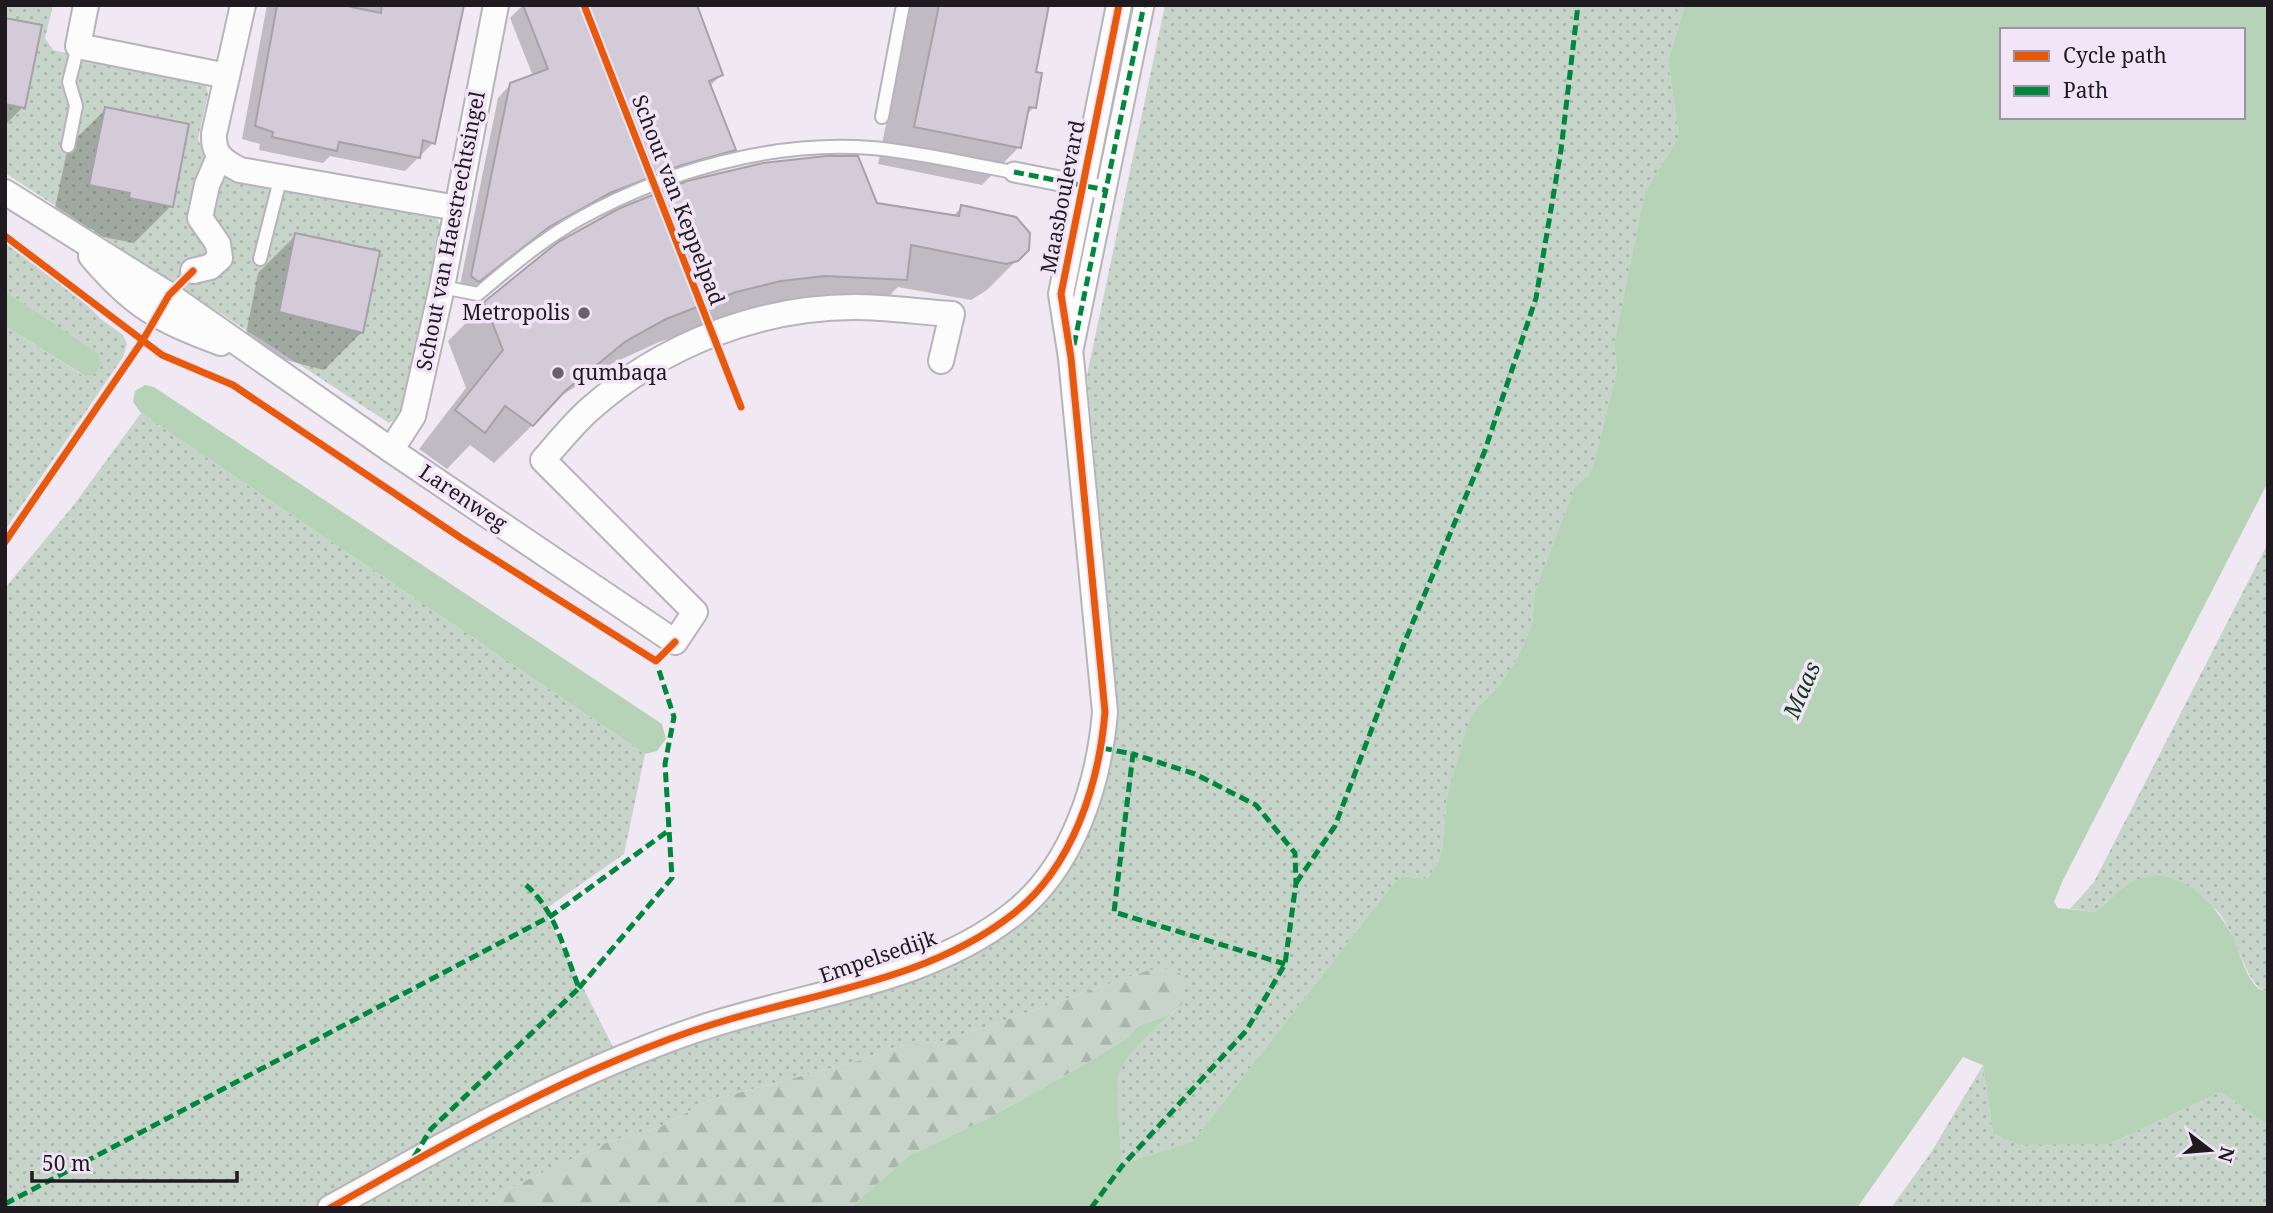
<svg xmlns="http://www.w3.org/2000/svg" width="2273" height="1213" viewBox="0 0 2273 1213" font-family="'Noto Serif',serif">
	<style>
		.grass { fill: url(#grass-dots) }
		.forest { fill: url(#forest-firs) }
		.water { fill: #b6d3b7; fill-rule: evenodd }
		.shadow { fill: #0003 }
		.building { fill: #d4cbd9; stroke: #a6a1a9; stroke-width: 2 }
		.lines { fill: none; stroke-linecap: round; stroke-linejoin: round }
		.service-casing { stroke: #b7b3ba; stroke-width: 16 }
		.pedestrian-casing { stroke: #b7b3ba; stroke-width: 23 }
		.minor-casing { stroke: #b7b3ba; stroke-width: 28 }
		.service { stroke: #fdfcfd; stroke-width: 12 }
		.pedestrian { stroke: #fdfcfd; stroke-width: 19 }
		.minor { stroke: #fdfcfd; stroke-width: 24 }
		.quiet { stroke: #00873e; stroke-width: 5; stroke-dasharray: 10 5; stroke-linecap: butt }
		.cycleway-casing { stroke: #f1e5f7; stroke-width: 11 }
		.cycleway { stroke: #e8590c; stroke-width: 7 }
		.poi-dot { fill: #68626a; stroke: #f1e5f7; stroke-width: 2.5 }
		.labels { text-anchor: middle; stroke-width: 7; stroke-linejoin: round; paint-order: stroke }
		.street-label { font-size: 21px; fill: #1e1a20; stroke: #f1e5f7 }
		.poi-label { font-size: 21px; fill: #1e1a20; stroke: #f1e5f7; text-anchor: end }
		.water-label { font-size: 23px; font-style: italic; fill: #0d3d12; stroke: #f1e5f7 }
	</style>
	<defs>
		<pattern id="grass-dots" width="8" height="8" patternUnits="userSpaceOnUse" patternTransform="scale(1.75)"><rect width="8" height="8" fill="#c7d4c9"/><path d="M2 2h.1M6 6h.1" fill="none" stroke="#aab5ac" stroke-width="1.8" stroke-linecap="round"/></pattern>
		<pattern id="forest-firs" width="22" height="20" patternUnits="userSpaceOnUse" patternTransform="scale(1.75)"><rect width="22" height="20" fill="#c7d4c9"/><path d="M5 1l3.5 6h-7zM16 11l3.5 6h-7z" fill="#aab5ac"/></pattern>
	</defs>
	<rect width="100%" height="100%" fill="#f0e9f3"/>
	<!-- grass -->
	<g class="grass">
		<path d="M5 5H53L45 38 53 50 206 85 208 94 198 139 211 170 436 215 442 229 403 415 389 423 5 173Z"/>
		<path d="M1165 5H1685L1668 61 1679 137 1645 191 1614 344 1617 370 1594 463 1589 475 1575 487 1535 590 1532 625 1516 660 1500 685 1476 709 1447 797 1442 849 1438 863 1427 879 1403 876 1394 883 1193 1141 1122 1166C1121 1151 1115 1084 1118 1073 1128 1046 1161 1025 1181 1005L1149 970 942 1042 898 1046 858 1061 708 1101 660 1127 608 1142 506 1190 479 1208H353L483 1137 592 1082 656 1055 978 951 1099 804 1112 756 1117 702 1087 375Z"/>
		<path d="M5 242 62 280 101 319 123 335 127 344 123 357 5 530V326L84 376 97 354 5 291Z"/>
		<path d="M141 413 645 754 624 854 544 910 614 1049 312 1208H5V588L73 506Z"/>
		<path d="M2268 543V991C2244 990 2235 920 2212 907 2199 899 2144 890 2126 885L2095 912 2064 908 2070 909 2094 882Z"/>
		<path d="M1983 1065 1993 1133 2109 1144 2221 1092 2268 1125V1208H1891L1932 1151Z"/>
	</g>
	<!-- forest -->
	<path class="forest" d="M1172 968 1183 976 1185 988 1181 1005 1171 1014 1138 1026 1127 1038 1082 1066 985 1120 910 1155 850 1208H479L506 1190 608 1142 660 1127 708 1101 858 1061 898 1046 942 1042 1149 970Z"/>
	<!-- water -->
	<g class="water">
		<path d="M1685 5H2268V482L2063 880 2054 902 2058 908 2095 912C2106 904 2117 891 2128 884 2170 860 2208 895 2229 930 2239 946 2242 969 2254 984 2258 989 2262 991 2268 991V1125L2221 1092 2109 1144 2019 1145 1993 1133 1983 1065 1963 1057 1857 1208H850L910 1155 985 1120 1082 1066 1127 1038 1138 1026 1171 1014C1153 1031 1129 1049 1119 1072 1115 1081 1121 1151 1122 1165L1193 1141 1394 883 1403 876 1427 879 1438 863 1442 849 1447 797 1468 725 1476 709 1500 685 1516 660 1532 625 1535 590 1575 487 1589 475 1594 463 1617 370 1614 344 1645 191 1679 137 1668 61ZM2002 30H2243V117H2002Z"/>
		<path d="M5 291 97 353 101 363 95 374 85 376 5 326Z"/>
		<path d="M145 385 154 387 662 724 666 739 657 751 645 754 141 413 133 402 135 391Z"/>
	</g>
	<!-- shadow -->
	<g class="shadow">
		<path d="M267 5H463L433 143 405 171 330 156 323 163 259 150 260 144 242 139Z"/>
		<path d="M523 5 721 75 709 87 734 150 721 163 595 206 534 240 465 294 459 290 498 98 511 84 533 76 510 18Z"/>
		<path d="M910 5H1048L1034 73V107L1026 116 1019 147 982 185 878 164Z"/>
		<path d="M5 20 23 107 5 125Z"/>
		<path d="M106 109 171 206 134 243 93 235 94 230 52 222 68 146Z"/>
		<path d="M876 205 952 217 962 207 1025 252 987 290 971 300 898 287 868 317 715 324 659 342 611 364 564 394 494 463 470 445 447 469 419 449 466 388 448 341 496 293Z"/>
		<path d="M296 235 361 333 324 370 243 349 258 273Z"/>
	</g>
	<!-- building -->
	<g class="building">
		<path d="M277 5H342L381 13 382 5H464L435 144 423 140 420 158 339 142 337 151 272 137 273 132 255 126Z"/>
		<path d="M523 5H697L723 75 709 81 736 150 682 165 610 193 549 227 479 282 471 276 510 83 548 69Z"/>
		<path d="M939 5H1049L1036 72 1042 73 1036 108 1029 107 1021 148 914 127Z"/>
		<path d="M5 18 42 25 25 108 5 104Z"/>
		<path d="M105 107 189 124 173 207 129 198 130 193 89 185Z"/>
		<path d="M826 156H858L877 203 959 216 961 205 1016 217 1030 233 1029 250 1018 261 1006 264 911 245 907 280 825 276 781 281 736 292 666 319 626 341 565 391 533 426 505 406 485 433 455 410 503 350 484 302 558 242 618 209 687 181 763 163Z"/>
		<path d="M295 233 380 251 363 333 279 312Z"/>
	</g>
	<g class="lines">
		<!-- service casing -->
		<g class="service-casing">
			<g id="service">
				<path d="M882 117 903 5"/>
				<path d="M68 146 76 106 69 82 78 46"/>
				<path d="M260 259 281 176"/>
				<path d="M442 287 478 294C511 266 543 239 581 218 666 171 774 140 872 148 919 152 967 164 1014 172"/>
			</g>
		</g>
		<!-- pedestrian casing -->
		<g class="pedestrian-casing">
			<g id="pedestrian">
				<path d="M1014 172 1095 188"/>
				<path d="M1073 350 1144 5"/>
			</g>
		</g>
		<!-- minor casing -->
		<g class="minor-casing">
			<g id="minor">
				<path d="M86 5 78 46 227 76"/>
				<path d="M243 5 214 134C213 154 222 161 240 170L457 208"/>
				<path d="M5 192 169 295 391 450 675 642 695 612 543 460C558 443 573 424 590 409 662 345 759 307 855 307 887 307 920 312 952 314L941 361"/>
				<path d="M91 256C133 306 160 321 221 343"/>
				<path d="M193 271 210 267 220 258 218 244 200 218 207 185 219 157"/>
				<path d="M391 450 413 416 442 287 496 5"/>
				<path d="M330 1208C424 1156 518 1101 617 1060 650 1046 684 1033 717 1023 817 992 929 980 1013 914 1073 867 1099 784 1105 712L1071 358 1061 294 1119 5"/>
			</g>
		</g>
		<!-- service -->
		<use href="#service" class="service"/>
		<!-- pedestrian -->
		<use href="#pedestrian" class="pedestrian"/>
		<!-- minor -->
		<use href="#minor" class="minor"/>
		<!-- quiet -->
		<g class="quiet">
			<path d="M1014 172 1106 190"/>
			<path d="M1074 345 1144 5"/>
			<path d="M1102 748 1133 754 1114 912 1285 964"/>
			<path d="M1296 883 1335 826 1405 641 1484 453 1536 298 1561 150 1578 5"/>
			<path d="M579 988 672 878 665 764 674 717 656 661"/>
			<path d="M414 1157 431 1129 579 988C565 953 556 911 526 885"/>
			<path d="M5 1204 551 916 668 831"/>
			<path d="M1091 1208 1122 1166 1246 1031 1285 964 1296 883 1295 853 1256 805 1195 774 1133 754"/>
		</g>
		<!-- cycleway casing -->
		<g class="cycleway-casing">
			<g id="cycleway">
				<path d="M584 5 741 407"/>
				<path d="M5 236 162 355 233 385 461 538 656 661 675 642"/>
				<path d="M5 542 143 340 169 295 193 271"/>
				<path d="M330 1208C424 1156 518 1101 617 1060 650 1046 684 1033 717 1023 817 992 929 980 1013 914 1073 867 1099 784 1105 712L1071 358 1061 294 1119 5"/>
			</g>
		</g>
		<!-- cycleway -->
		<use href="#cycleway" class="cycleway"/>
	</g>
	<!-- markers -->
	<g class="poi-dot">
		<circle cx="584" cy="313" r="7"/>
		<circle cx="558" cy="373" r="7"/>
	</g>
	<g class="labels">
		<!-- street labels -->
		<g class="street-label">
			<text transform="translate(1063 197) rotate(-79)" y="7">Maasboulevard</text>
			<text transform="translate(678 200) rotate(69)" y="7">Schout van Keppelpad</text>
			<text transform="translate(451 231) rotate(-79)" y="7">Schout van Haestrechtsingel</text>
			<text transform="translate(463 498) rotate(34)" y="7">Larenweg</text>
			<text transform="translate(878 957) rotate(-19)" y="7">Empelsedijk</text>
		</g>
		<!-- poi labels -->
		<g class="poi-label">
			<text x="570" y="320">Metropolis</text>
			<text x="572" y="380" text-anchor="start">qumbaqa</text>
		</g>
		<!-- water labels -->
		<g class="water-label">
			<text transform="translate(1802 690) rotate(-67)" y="8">Maas</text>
		</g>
	</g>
	<!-- border -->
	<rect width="2273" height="1213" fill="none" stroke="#1e1a20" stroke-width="14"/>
	<!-- legend -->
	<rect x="2000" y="28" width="245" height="91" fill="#f1e5f7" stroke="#9d94a1" stroke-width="2"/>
	<rect x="2014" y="51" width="35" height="10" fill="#e8590c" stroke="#9d94a1" stroke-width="2"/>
	<text x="2063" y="63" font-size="21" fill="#1e1a20">Cycle path</text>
	<rect x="2014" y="86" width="35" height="10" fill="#00873e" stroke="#9d94a1" stroke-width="2"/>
	<text x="2063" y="98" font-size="21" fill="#1e1a20">Path</text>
	<!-- north arrow -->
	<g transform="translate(2210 1150) rotate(106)" stroke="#f1e5f7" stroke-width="5" paint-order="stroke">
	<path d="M0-5L12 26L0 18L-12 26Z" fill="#1e1a20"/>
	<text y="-10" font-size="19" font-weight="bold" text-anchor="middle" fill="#1e1a20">N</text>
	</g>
	<!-- scale -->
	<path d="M32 1171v10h205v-10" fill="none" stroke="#1e1a20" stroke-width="3.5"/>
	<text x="42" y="1171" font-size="21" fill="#1e1a20" stroke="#f1e5f7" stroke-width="5" paint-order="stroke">50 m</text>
</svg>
